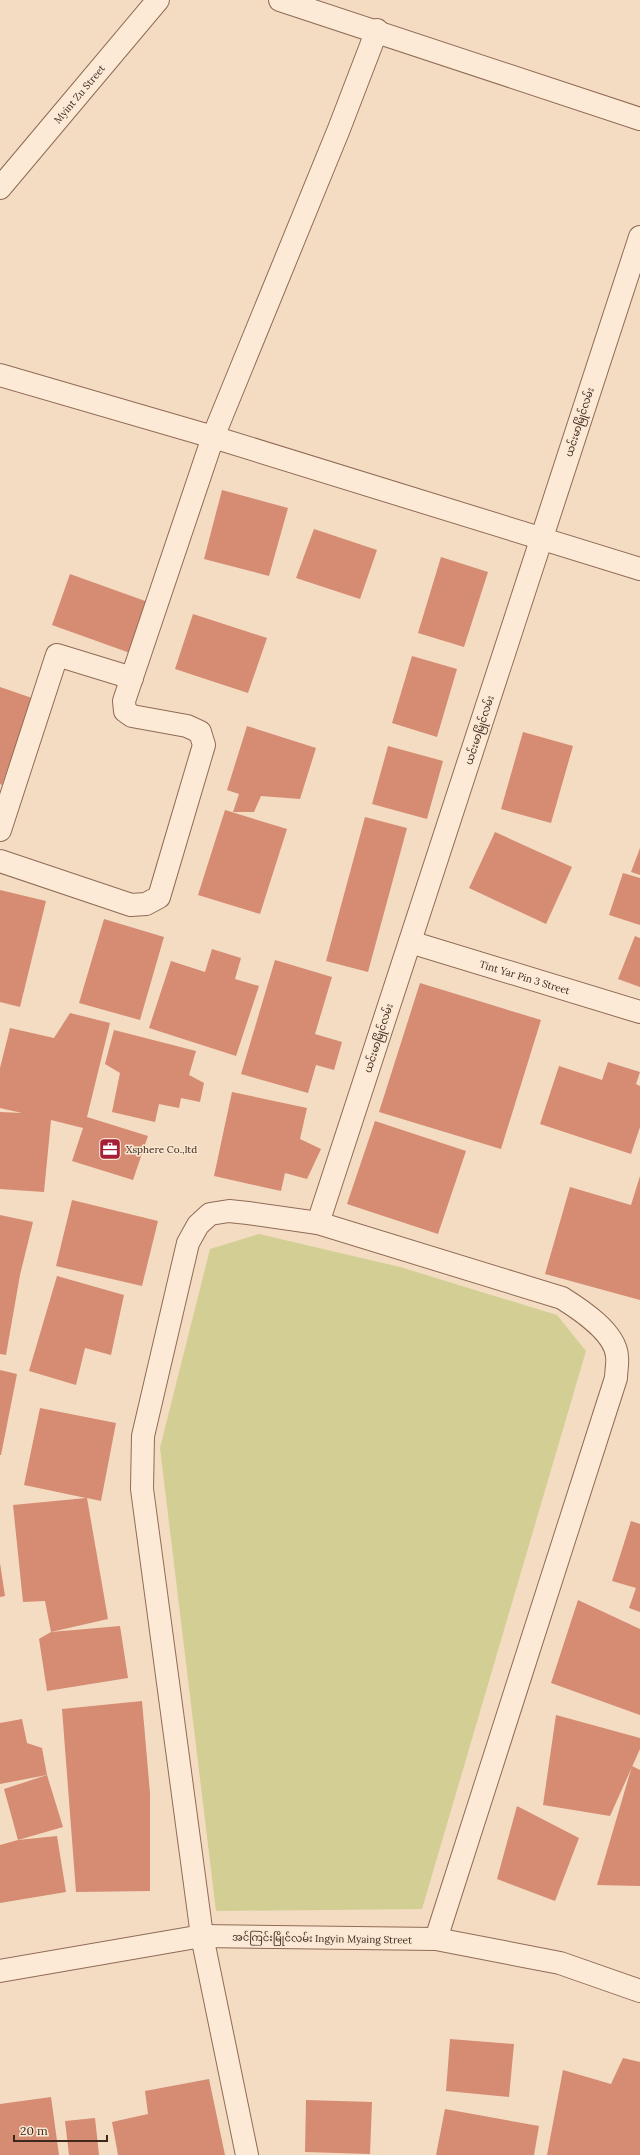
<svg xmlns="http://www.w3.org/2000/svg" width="640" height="2155" viewBox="0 0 640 2155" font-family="Lora,'Noto Sans Myanmar',serif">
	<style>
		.green { fill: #d3cf94 }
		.building { fill: #d68b73 }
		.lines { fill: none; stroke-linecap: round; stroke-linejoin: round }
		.minor-casing { stroke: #906b56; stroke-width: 24 }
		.minor { stroke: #fdead6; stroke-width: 22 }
		.labels { text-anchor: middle; stroke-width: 3; stroke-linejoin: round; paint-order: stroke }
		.street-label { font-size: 10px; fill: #3e271c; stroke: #fae7d2 }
		.poi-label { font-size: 10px; fill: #3e271c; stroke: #fae7d2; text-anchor: start }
	</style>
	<rect width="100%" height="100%" fill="#f3dcc2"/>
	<!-- green -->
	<path class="green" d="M259 1234 400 1267 557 1315 586 1351 422 1909 216 1911 160 1448 210 1249Z"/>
	<!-- building -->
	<g class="building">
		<path d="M222 490 288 508 269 576 204 559Z"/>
		<path d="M314 529 377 550 360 599 296 578Z"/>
		<path d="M441 557 488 572 464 647 418 633Z"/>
		<path d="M70 574 148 602 130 653 52 625Z"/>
		<path d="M193 614 267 638 248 693 175 669Z"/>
		<path d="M412 656 457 669 437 737 392 723Z"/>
		<path d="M0 687 32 698 2 785 0 784Z"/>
		<path d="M247 726 316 748 300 799 261 796 254 812H233L239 794 227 790Z"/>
		<path d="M523 732 573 746 551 823 501 809Z"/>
		<path d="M388 746 443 761 427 819 372 804Z"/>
		<path d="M225 810 287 829 260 914 198 895Z"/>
		<path d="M365 817 407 828 368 972 326 961Z"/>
		<path d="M495 832 572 867 546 924 469 888Z"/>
		<path d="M640 848V875L631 872Z"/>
		<path d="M623 873 640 878V925L609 915Z"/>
		<path d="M0 890 46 901 20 1007 0 1002Z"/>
		<path d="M104 919 164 937 140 1020 79 1003Z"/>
		<path d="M635 936 640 938V987L618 979Z"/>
		<path d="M212 949 241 958 235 979 259 986 236 1056 149 1028 171 961 205 972Z"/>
		<path d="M275 960 332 977 315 1034 342 1042 334 1070 316 1065 308 1093 241 1074Z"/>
		<path d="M420 983 541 1020 501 1149 379 1112Z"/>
		<path d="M70 1013 110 1023 87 1117 148 1136 133 1180 72 1161 83 1128 51 1120 44 1192 0 1189V1112L22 1113 0 1108V1068L10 1028 54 1038Z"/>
		<path d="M114 1030 196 1051 189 1075 204 1083 200 1102 181 1098 179 1108 159 1104 155 1122 112 1112 120 1073 105 1064Z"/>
		<path d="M608 1062 640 1072 636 1084 640 1086V1127L631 1154 540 1124 559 1066 602 1080Z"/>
		<path d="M232 1092 307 1108 300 1139 321 1149 307 1179 285 1173 281 1191 214 1176Z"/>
		<path d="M375 1121 466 1151 438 1234 347 1204Z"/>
		<path d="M640 1176V1300L545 1274 570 1187 631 1205Z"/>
		<path d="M72 1200 158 1221 142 1286 56 1266Z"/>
		<path d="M0 1215 33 1222 20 1275 6 1355 0 1354Z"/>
		<path d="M57 1276 124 1295 111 1355 85 1348 76 1385 29 1371Z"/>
		<path d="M0 1370 17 1374 1 1455H0Z"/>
		<path d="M40 1408 116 1423 101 1501 87 1498 108 1619 51 1632 45 1601 23 1602 13 1505 86 1498 24 1485Z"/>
		<path d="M631 1521 640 1524V1612L629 1608 636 1588 612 1581Z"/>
		<path d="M0 1563 5 1596 0 1597Z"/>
		<path d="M578 1600 640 1629V1715L551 1683Z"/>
		<path d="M120 1626 128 1678 47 1691 39 1639 51 1632Z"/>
		<path d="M142 1701 150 1793V1891L76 1892 62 1709Z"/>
		<path d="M556 1715 640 1738V1749L610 1816 543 1805Z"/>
		<path d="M22 1719 27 1743 42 1748 47 1775 0 1784V1723Z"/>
		<path d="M632 1766 640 1770V1886L597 1885Z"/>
		<path d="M47 1775 63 1827 18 1840 4 1789Z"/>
		<path d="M517 1806 579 1838 555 1901 497 1879Z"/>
		<path d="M57 1836 66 1892 0 1903V1845L18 1840Z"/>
		<path d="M450 2039 514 2044 509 2097 446 2091Z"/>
		<path d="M623 2058 640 2062V2155H547L563 2070 611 2084Z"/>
		<path d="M209 2079 225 2155H118L112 2122 148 2114 145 2091Z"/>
		<path d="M51 2097 59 2155H0V2104Z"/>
		<path d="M306 2100 372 2102 370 2154 305 2152Z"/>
		<path d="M445 2109 539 2126 534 2155H436Z"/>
		<path d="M95 2118 99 2155H69L65 2121Z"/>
	</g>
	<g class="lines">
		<!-- minor casing -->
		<g class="minor-casing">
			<g id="minor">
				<path d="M280 0 640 119"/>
				<path id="s1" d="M0 188 158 0"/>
				<path d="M0 375 213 437 640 569"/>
				<path d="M0 830 57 655 132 678"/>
				<path d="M0 861 131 905 146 904 159 897 204 745 200 732 187 726 132 716 125 711 124 701 213 437 339 129 377 30"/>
				<path id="s2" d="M410 942 640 1012"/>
				<path d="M318 1223 640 237"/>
				<path d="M0 1971 202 1936 436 1939 560 1963 640 1991"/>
				<path d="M247 2155 202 1936 142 1489 143 1436 188 1243 198 1225 210 1214 229 1211 248 1213 318 1223 562 1298C581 1310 615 1332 617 1356 618 1363 616 1371 616 1378L436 1939"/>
			</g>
		</g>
		<!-- minor -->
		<use href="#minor" class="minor"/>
	</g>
	<!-- icons -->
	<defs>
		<g id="office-square" transform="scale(1.15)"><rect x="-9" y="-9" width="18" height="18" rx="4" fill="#a61f38" stroke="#fae7d2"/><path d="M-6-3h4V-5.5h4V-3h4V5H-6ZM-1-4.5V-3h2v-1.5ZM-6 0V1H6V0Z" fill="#fff"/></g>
	</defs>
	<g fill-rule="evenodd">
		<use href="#office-square" x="110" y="1149"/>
	</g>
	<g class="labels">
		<!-- street labels -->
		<g class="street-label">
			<text dy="4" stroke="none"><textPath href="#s1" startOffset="123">Myint Zu Street</textPath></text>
			<text transform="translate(579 422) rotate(-72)" y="4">ယင်းမာမြိုင်လမ်း</text>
			<text transform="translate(479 730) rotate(-72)" y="4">ယင်းမာမြိုင်လမ်း</text>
			<text dy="4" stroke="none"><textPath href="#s2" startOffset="120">Tint Yar Pin 3 Street</textPath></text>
			<text transform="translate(378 1038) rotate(-72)" y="4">ယင်းမာမြိုင်လမ်း</text>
			<text transform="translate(322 1938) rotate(1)" y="4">အင်ကြင်းမြိုင်လမ်း Ingyin Myaing Street</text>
		</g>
		<!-- poi labels -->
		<g class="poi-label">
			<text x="126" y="1153">Xsphere Co.,ltd</text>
		</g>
	</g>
	<!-- scale -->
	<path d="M14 2135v6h93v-6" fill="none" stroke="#3e271c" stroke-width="2"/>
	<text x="20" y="2135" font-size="12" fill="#3e271c" stroke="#fae7d2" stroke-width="3" paint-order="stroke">20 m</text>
</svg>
